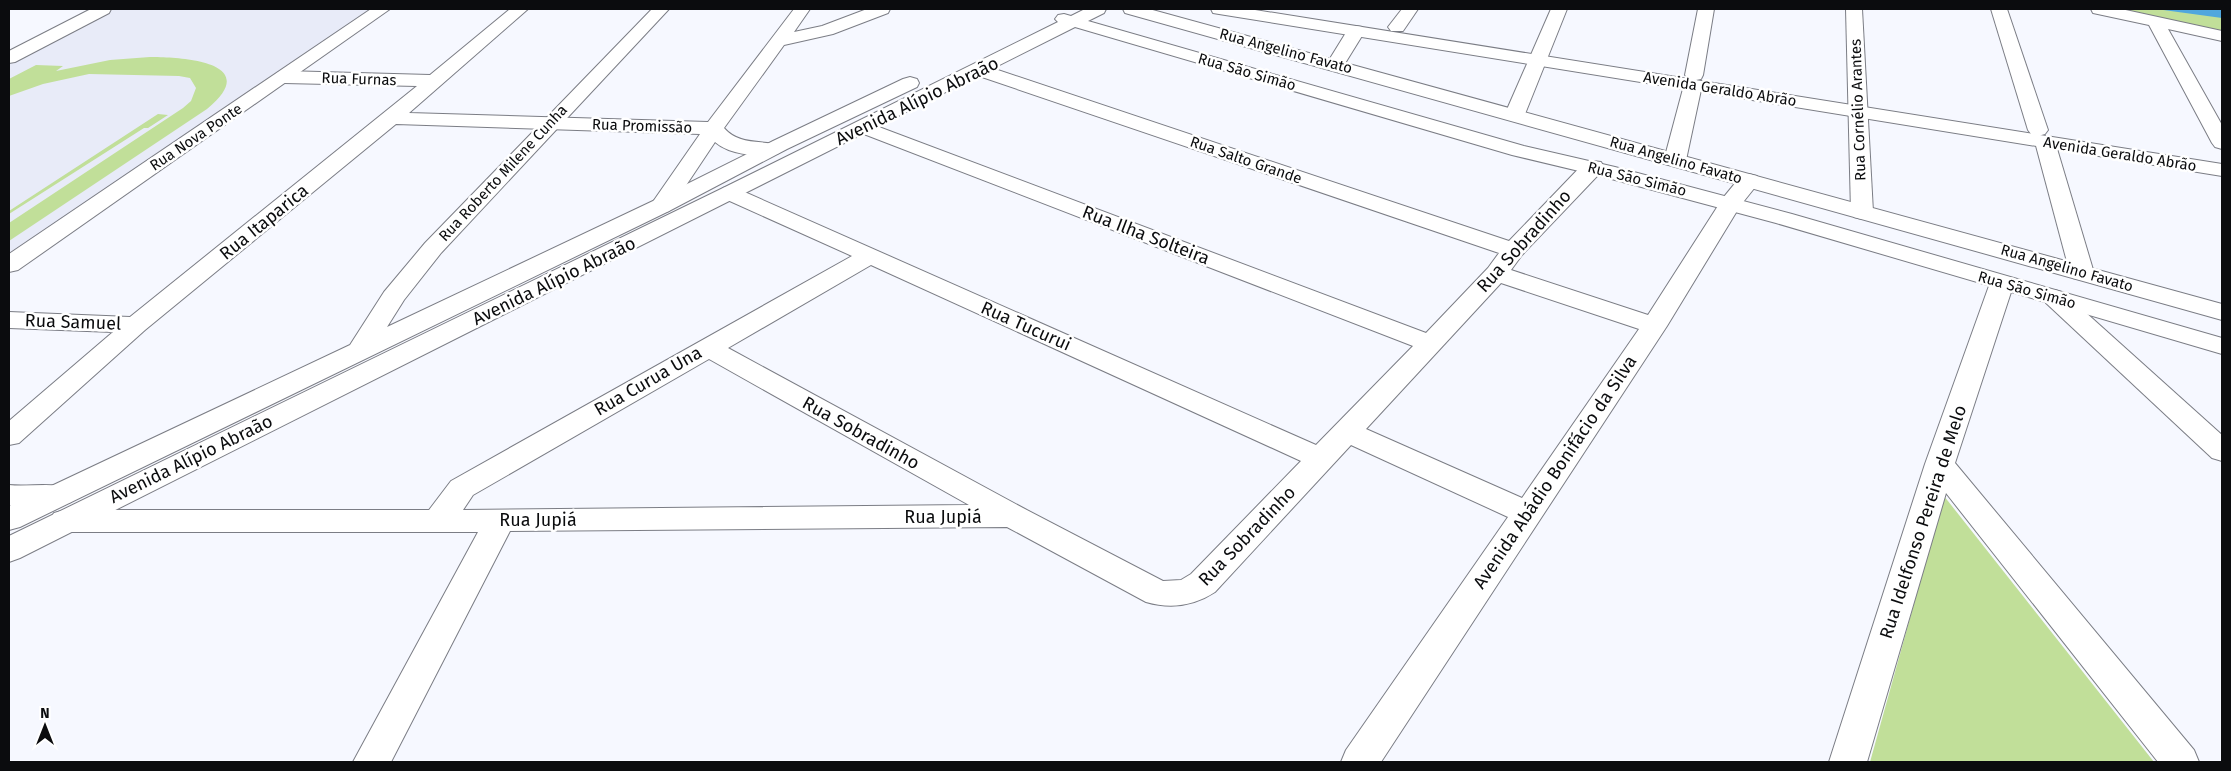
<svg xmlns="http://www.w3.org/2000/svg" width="2231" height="771" viewBox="0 0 2231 771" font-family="'Fira Sans',sans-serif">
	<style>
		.built { fill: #e8ebf8 }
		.green { fill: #c1df99 }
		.water { fill: #50a7de }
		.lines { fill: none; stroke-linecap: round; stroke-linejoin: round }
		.minor-casing { stroke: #7b7d85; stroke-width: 2 }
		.tertiary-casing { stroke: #7b7d85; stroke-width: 2 }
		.minor { fill: #fff; fill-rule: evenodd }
		.tertiary { fill: #fff; fill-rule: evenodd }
		.labels { text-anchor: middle; stroke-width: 5; stroke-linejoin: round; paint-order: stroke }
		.far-street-label { font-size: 15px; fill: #0b0c0e; stroke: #fff }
		.street-label { font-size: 18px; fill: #0b0c0e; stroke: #fff }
	</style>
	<rect width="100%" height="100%" fill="#f6f8ff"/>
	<!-- built -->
	<path class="built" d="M109 9H379L9 265V62Z"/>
	<!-- green -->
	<g class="green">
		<path d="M2099 9H2222V36Z"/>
		<path d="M150 57C183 57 264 62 207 109L9 241V223L183 108 191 101 196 88 190 78 179 76 89 74 43 84 9 96V79L36 65 63 66 56 71 110 60Z"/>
		<path d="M158 114 168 115 148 128H144L9 214V211Z"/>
		<path d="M1944 496 2154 762H1870Z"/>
	</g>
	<!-- water -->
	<path class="water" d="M2156 9H2222V18Z"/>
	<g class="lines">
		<!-- minor casing -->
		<g class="minor-casing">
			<g id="minor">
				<path d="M91 9H111L109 13 15 62 9 63V51Z"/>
				<path d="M510 9H528L409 113 708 122 794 9H810L794 32 822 26 867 9H890L888 13 833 34 784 45 724 128C739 145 759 140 779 145L782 149 779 153C760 158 730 155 715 142L669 211 661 213 653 211 650 206 700 134 396 124 145 330 19 443 9 445V421L113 332 9 328V312L130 317 417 86 284 83 277 81 275 77 277 73 284 71 430 75Z"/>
				<path d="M1402 9H1418L1403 31H1391L1388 27Z"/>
				<path d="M1551 9H1567L1525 114 1522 118 1515 120 1508 118 1505 114Z"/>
				<path d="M1698 9H1714L1703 75 1701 79 1696 80 1702 85 1686 160 1682 164 1675 166 1668 164 1664 160 1684 85 1686 81 1691 80 1685 75Z"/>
				<path d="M1846 9H1862L1873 212 1870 217 1862 219 1854 217 1851 212Z"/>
				<path d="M1991 9H2007L2048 130 2045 134 2038 136 2031 134 2028 130Z"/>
				<path d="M2091 9H2121L2222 31V41L2168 29 2222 125V149L2215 147 2212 143 2149 25 2093 13Z"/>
				<path d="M1356 26 1362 27 1365 31 1344 65 1342 69 1335 71 1328 69 1326 65 1347 31 1350 27Z"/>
				<path d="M980 64 1509 241 1585 162 1593 161 1601 162 1604 167 1601 172 1522 255 1511 270 1648 315 1723 198 1741 176 1749 174 1757 176 1760 181 1740 206 1667 326 1381 762H1341L1346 750 1508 517 1351 445 1215 592C1194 606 1170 609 1146 602L1007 527 510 531 391 762H353L478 532H65L54 529 49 521 54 513 65 510H429L451 481 852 256 723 198 720 193 723 188 731 186 1316 445 1413 346 856 131 853 127 856 123 863 121 1426 333 1488 268 1499 253 973 74 971 70 973 66ZM871 265 1301 461 1191 574 1181 580 1163 581 1023 508 728 348ZM1501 283 1639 329 1522 498 1366 429ZM709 359 969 505 463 510 473 495Z"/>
				<path d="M2045 136 2052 138 2055 142 2094 273 2091 278 2082 280 2073 278 2070 273 2035 142 2038 138Z"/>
				<path d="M2002 276 2011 278 2014 283 1955 463 2194 750 2199 762H2158L1946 493 1867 762H1829L1925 464 1990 283 1993 278Z"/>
				<path d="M2055 290 2064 293 2222 435V461L2212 458 2046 303 2042 298 2046 293Z"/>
				<path d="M9 485C29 487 51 482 71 488L75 495 71 502C51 508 29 508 9 505Z"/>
			</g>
		</g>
		<!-- tertiary casing -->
		<g class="tertiary-casing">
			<g id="tertiary">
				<path d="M371 9H390L18 270 9 272V254Z"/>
				<path d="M652 9H669L441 253 404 300 387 327 653 201 773 141 903 79 910 77 917 79 919 83 917 87 787 149 669 211 20 527 9 530V506L350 345 384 292 425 243Z"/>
				<path d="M1085 9H1106L1104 13 1088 21 1524 146 1615 167 1792 214 2222 338V354L1776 223 1604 177 1512 155 1075 27 20 558 9 562V536L723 188 1058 22 1055 19 1058 15 1064 14 1071 16Z"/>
				<path d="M1123 9H1149L2222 304V320L1125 13Z"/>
				<path d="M1211 9H1249L2222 164V176L1219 14 1213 13Z"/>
			</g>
		</g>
		<!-- minor -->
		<use href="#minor" class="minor"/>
		<!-- tertiary -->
		<use href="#tertiary" class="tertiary"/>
	</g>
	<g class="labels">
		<!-- far-street labels -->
		<g class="far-street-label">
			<text transform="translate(1286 51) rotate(15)" y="5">Rua Angelino Favato</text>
			<text transform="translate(1247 72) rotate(16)" y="5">Rua São Simão</text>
			<text transform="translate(359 79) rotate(2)" y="5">Rua Furnas</text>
			<text transform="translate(1720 89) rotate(9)" y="5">Avenida Geraldo Abrão</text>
			<text transform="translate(1858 110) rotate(-92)" y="5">Rua Cornélio Arantes</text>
			<text transform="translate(642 126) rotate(2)" y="5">Rua Promissão</text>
			<text transform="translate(196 137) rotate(-34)" y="5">Rua Nova Ponte</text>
			<text transform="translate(2120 154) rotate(9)" y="5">Avenida Geraldo Abrão</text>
			<text transform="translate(1246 160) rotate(19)" y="5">Rua Salto Grande</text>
			<text transform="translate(1676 160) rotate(16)" y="5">Rua Angelino Favato</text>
			<text transform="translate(503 173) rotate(-47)" y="5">Rua Roberto Milene Cunha</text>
			<text transform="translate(1637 179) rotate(14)" y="5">Rua São Simão</text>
			<text transform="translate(2067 268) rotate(16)" y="5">Rua Angelino Favato</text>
			<text transform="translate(2027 290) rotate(16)" y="5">Rua São Simão</text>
		</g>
		<!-- street labels -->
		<g class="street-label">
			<text transform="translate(917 101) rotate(-26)" y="6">Avenida Alípio Abraão</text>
			<text transform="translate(264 222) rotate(-39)" y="6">Rua Itaparica</text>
			<text transform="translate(1146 235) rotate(21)" y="6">Rua Ilha Solteira</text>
			<text transform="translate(1524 241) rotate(-48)" y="6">Rua Sobradinho</text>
			<text transform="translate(554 281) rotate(-26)" y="6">Avenida Alípio Abraão</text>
			<text transform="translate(73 322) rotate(2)" y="6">Rua Samuel</text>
			<text transform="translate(1026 326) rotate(24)" y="6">Rua Tucurui</text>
			<text transform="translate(648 381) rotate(-30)" y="6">Rua Curua Una</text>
			<text transform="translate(861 433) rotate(29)" y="6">Rua Sobradinho</text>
			<text transform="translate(191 459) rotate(-26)" y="6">Avenida Alípio Abraão</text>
			<text transform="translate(1555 472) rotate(-56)" y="6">Avenida Abádio Bonifácio da Silva</text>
			<text x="943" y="523">Rua Jupiá</text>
			<text x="538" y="526">Rua Jupiá</text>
			<text transform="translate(1923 522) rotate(-72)" y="6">Rua Idelfonso Pereira de Melo</text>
			<text transform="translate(1247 536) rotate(-46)" y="6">Rua Sobradinho</text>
		</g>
	</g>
	<!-- border -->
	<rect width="2231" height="771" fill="none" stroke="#0b0c0e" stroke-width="20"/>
	<!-- north arrow -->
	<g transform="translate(45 726)" stroke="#ffffff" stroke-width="4" paint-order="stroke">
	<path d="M0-4L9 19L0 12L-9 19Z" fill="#0b0c0e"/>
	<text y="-8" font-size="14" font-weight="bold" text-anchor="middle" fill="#0b0c0e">N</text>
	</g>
</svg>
